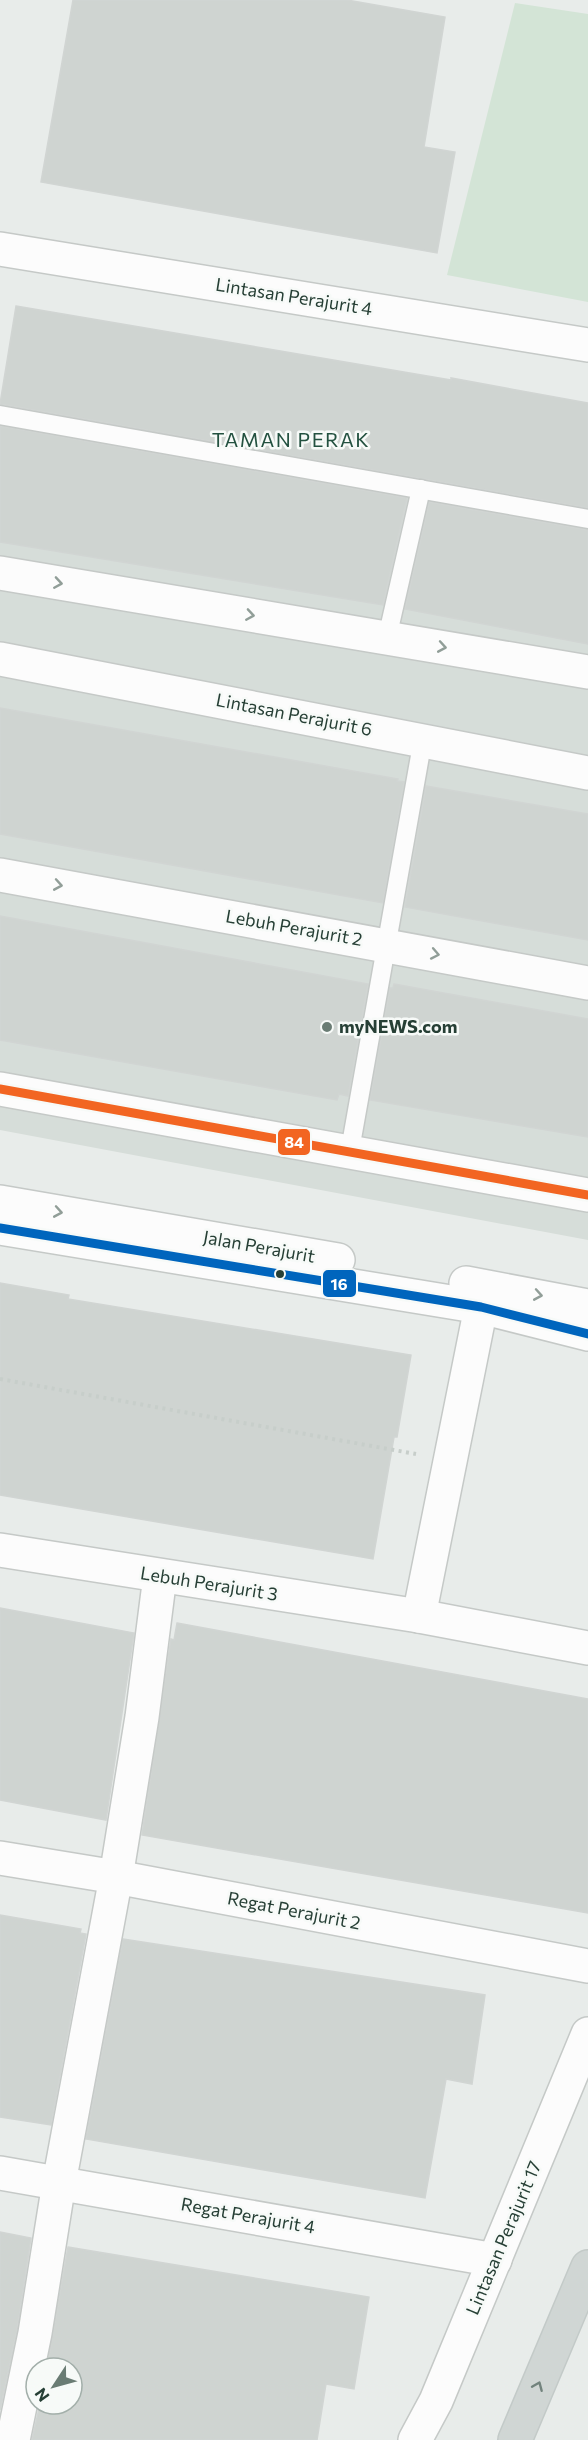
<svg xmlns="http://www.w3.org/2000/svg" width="588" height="2440" viewBox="0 0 588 2440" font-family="Commissioner,sans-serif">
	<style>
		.built { fill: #d6ddd9 }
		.green { fill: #d3e4d6 }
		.building { fill: #cfd4d1; stroke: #d1d5d3; stroke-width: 1.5 }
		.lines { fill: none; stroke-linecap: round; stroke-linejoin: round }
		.service-casing { stroke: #c5c9c7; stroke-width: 21 }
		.minor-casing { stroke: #c5c9c7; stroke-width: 36 }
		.tertiary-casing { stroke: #c5c9c7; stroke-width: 36 }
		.primary-casing { stroke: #c3cac8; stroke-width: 36 }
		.path { stroke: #c7ceca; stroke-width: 4; stroke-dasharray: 3 4.5; stroke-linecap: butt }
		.service { stroke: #fcfcfc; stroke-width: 18 }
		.minor { stroke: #fcfcfc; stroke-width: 33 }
		.tertiary { stroke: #fcfcfc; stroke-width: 33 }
		.primary { stroke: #d0d6d4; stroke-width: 33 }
		.bus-1-casing { stroke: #f7faf8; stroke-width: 14 }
		.bus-2-casing { stroke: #f7faf8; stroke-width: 14 }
		.bus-1 { stroke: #f26522; stroke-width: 9 }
		.bus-2 { stroke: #0065bd; stroke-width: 9 }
		.oneway { stroke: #919e98 }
		.oneway2 { stroke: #72837d }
		.poi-dot { fill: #6a7c74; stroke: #f7faf8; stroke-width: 2 }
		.bus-dot { fill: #263f35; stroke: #f7faf8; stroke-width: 2 }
		.labels { text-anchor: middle; stroke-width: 5; stroke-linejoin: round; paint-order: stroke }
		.street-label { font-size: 18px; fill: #263f35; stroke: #f7faf8 }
		.poi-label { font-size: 18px; font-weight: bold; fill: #263f35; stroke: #f7faf8; text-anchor: start }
		.neighbourhood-label { font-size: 20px; letter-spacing: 1.5px; fill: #235140; stroke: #f7faf8 }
		.line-badge { stroke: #f7faf8; stroke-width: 2 }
		.badge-label { font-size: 16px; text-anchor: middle; font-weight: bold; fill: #fff }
	</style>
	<rect width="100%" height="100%" fill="#e8ecea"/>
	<!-- built -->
	<path class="built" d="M0 417 588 520V1240L0 1130Z"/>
	<!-- green -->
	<path class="green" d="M515 3 588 14V302L447 275Z"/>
	<!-- building -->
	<g class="building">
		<path d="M73 0H347L445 17 424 147 455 152 437 253 41 182Z"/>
		<path d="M16 306 451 380V378L588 403V508L0 404Z"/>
		<path d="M0 426 407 498 383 605 0 542Z"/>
		<path d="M429 502 588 530V644L405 609Z"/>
		<path d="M0 708 398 779 397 781 404 782 383 903 0 834Z"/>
		<path d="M426 786 588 814V940L405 907Z"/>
		<path d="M0 916 368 984 348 1096 339 1094 337 1100 0 1040Z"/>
		<path d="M394 984 588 1019V1137L370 1100 390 988H393Z"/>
		<path d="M0 1283 69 1295 68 1299 411 1355 397 1437H394L373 1559 0 1495Z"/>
		<path d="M0 1608 134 1633 106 1820 0 1800Z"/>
		<path d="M177 1623 588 1699V1913L142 1835 171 1639 174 1640Z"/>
		<path d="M0 1915 81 1929 80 1933 86 1934 51 2125 0 2117Z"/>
		<path d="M123 1939 485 1995 472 2084 446 2079 425 2198 86 2139Z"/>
		<path d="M0 2232 31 2238 17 2330 0 2410Z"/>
		<path d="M68 2247 369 2297 354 2389 326 2384 317 2440H32L40 2404H72V2368H47Z"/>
	</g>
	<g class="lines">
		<!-- service casing -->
		<g class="service-casing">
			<g id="service">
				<path d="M0 415 588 519"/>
				<path d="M387 638 421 489"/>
				<path d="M350 1150 423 739"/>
			</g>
		</g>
		<!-- minor casing -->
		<g class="minor-casing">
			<g id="minor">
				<path d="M0 249 588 345"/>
				<path d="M0 573 588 672"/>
				<path d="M0 659 588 773"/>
				<path d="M0 875 588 983"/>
				<path d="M0 1089 588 1195"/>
				<path d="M0 1550 419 1616 588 1648"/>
				<path d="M419 1616 481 1307"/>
				<path d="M0 1858 116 1877 588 1966"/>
				<path d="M0 2173 495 2260"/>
				<path d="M13 2440 35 2333 59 2183 116 1877 142 1717 160 1576"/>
				<path d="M415 2440 436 2401 588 2034"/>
			</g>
		</g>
		<!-- tertiary casing -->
		<g class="tertiary-casing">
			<g id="tertiary">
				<path d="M0 1202 338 1260"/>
				<path d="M0 1228 481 1307 588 1334"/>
				<path d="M466 1283 588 1306"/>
			</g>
		</g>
		<!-- primary casing -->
		<g class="primary-casing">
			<path id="primary" d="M515 2440 588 2267"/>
		</g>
		<!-- path -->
		<path class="path" d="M0 1379 416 1454"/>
		<!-- service -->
		<use href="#service" class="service"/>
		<!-- minor -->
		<use href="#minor" class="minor"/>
		<!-- tertiary -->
		<use href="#tertiary" class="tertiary"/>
		<!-- primary -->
		<use href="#primary" class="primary"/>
		<!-- bus-1 casing -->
		<g class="bus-1-casing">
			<path id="bus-1" d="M0 1089 588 1195"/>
		</g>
		<!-- bus-2 casing -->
		<g class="bus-2-casing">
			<path id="bus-2" d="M0 1228 481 1307 588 1334"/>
		</g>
		<!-- bus-1 -->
		<use href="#bus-1" class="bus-1"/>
		<!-- bus-2 -->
		<use href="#bus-2" class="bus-2"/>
	</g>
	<!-- one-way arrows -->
	<defs><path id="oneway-chevron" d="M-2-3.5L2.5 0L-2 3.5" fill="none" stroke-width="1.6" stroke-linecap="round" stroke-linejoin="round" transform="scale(1.5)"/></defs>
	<g class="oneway">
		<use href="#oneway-chevron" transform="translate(58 583) rotate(9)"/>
		<use href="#oneway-chevron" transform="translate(250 615) rotate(9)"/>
		<use href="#oneway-chevron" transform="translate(442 647) rotate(10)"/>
		<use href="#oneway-chevron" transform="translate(58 885) rotate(10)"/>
		<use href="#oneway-chevron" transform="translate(435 954) rotate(11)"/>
		<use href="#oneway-chevron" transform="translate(58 1212) rotate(10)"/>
		<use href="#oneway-chevron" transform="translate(538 1295) rotate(10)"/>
	</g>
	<use class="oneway2" href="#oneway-chevron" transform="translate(538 2386) rotate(-67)"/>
	<!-- markers -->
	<circle class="poi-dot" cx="327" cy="1027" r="6"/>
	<circle class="bus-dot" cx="280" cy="1274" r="5"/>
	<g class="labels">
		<!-- street labels -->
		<g class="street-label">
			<text transform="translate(294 297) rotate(9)" y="6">Lintasan Perajurit 4</text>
			<text transform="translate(294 715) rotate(11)" y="6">Lintasan Perajurit 6</text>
			<text transform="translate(294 928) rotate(10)" y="6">Lebuh Perajurit 2</text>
			<text transform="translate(259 1247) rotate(10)" y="6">Jalan Perajurit</text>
			<text transform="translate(209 1584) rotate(9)" y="6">Lebuh Perajurit 3</text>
			<text transform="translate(294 1911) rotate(11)" y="6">Regat Perajurit 2</text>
			<text transform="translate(248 2216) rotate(10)" y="6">Regat Perajurit 4</text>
			<text transform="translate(504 2238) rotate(-67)" y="6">Lintasan Perajurit 17</text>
		</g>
		<!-- poi labels -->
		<g class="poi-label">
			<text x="339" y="1033">myNEWS.com</text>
		</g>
		<!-- neighbourhood labels -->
		<g class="neighbourhood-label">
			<text x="291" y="447">TAMAN PERAK</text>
		</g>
	</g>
	<g class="line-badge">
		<rect x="277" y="1128" width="34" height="28" rx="6" fill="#f26522"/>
		<rect x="322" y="1269" width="35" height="29" rx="6" fill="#0065bd"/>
	</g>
	<g class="badge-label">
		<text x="294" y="1148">84</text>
		<text x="339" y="1290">16</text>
	</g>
	<!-- north arrow -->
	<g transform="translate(54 2386) rotate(234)"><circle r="28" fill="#f7faf8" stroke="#a3afaa" stroke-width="1.5"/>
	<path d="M0-4.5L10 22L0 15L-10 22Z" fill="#6a7c74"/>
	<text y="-9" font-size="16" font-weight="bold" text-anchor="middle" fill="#263f35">N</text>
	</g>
</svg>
